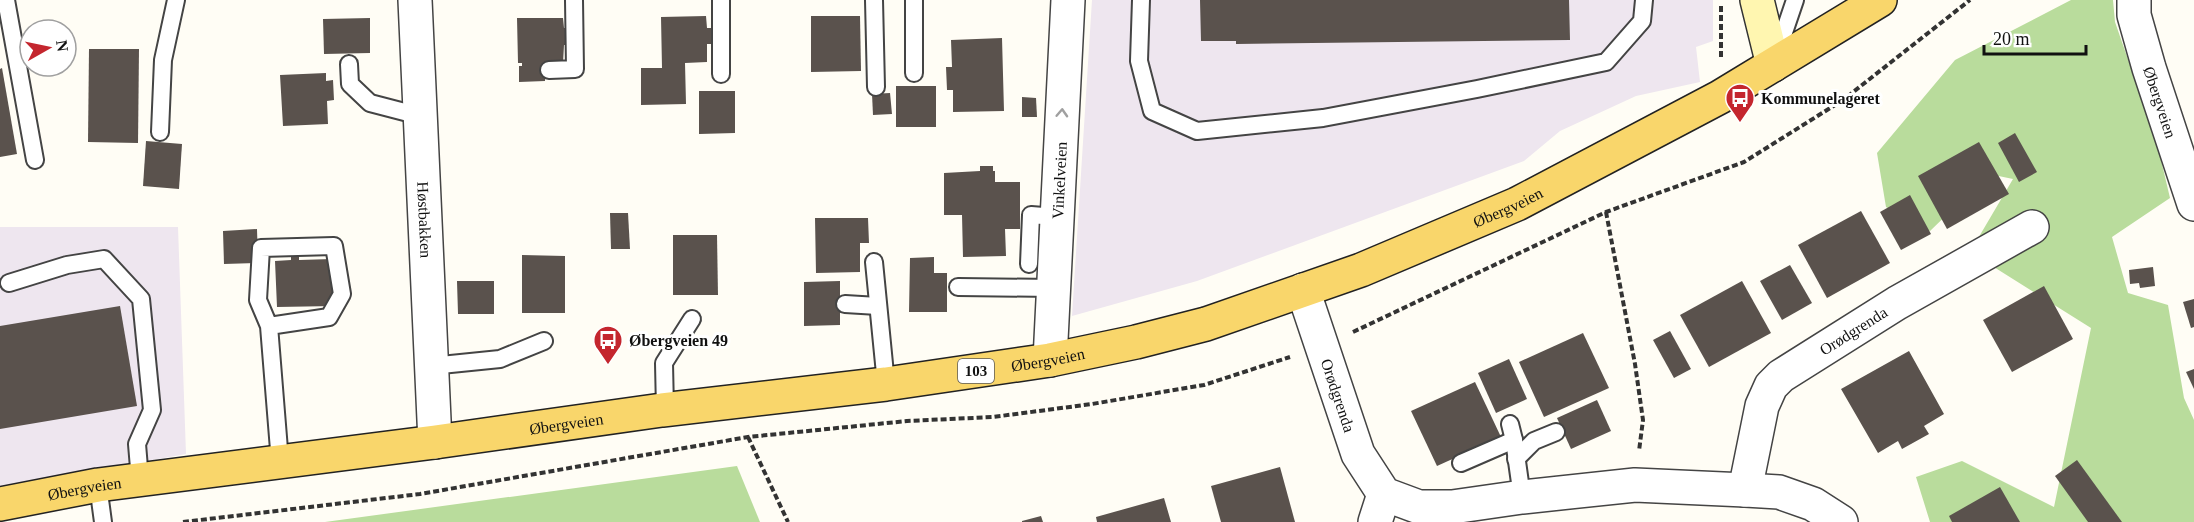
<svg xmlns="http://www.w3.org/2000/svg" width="2194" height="522" viewBox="0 0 2194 522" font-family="'Times New Roman',serif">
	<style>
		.industrial { fill: #eee6ef }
		.forest { fill: #b9dc9c }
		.building { fill: #5a524d }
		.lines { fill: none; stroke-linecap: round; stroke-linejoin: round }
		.lane-casing { stroke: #444; stroke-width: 20 }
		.street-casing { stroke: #444; stroke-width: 36 }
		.secondary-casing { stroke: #333; stroke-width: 36 }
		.primary-casing { stroke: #222; stroke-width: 36 }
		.path { stroke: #333; stroke-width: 4; stroke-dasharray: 6 3; stroke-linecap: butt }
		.lane { stroke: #fff; stroke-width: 16 }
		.street { stroke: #fff; stroke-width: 33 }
		.secondary { stroke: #fff6b0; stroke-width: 33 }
		.primary { stroke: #f9d66b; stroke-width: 33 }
		.oneway { stroke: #a0a0a0 }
		.labels { text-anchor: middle; stroke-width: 6; stroke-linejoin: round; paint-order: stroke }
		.shield { fill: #fff; stroke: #585858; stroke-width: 1.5 }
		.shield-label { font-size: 15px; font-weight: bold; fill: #111 }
		.poi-label { font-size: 16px; font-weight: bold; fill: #111; stroke: #fff; text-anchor: start }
		.street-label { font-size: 16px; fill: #111; stroke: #fff }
	</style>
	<rect width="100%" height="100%" fill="#fffdf5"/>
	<!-- industrial -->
	<g class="industrial">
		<path d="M1092 0H1713V41L1696 47 1700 82 1636 96 1560 131 1524 161 1197 281 1072 316Z"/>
		<path d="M0 227H178L186 454 0 488Z"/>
	</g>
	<!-- forest -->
	<g class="forest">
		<path d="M2071 0H2113L2115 22 2157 143 2170 198 2112 237 2128 293 2168 305 2184 398 2194 420V522H1930L1916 477 1962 461 2054 507 2091 328 1970 252 2013 179 1989 174 1930 231 1886 207 1877 153 1955 60Z"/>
		<path d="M737 466 760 522H325Z"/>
	</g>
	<!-- building -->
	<g class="building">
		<path d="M1200 0H1569L1570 40 1236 44V41H1201Z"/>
		<path d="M706 16 707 28H714V44H707V62L685 63 686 104 641 105V68H662L661 17Z"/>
		<path d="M811 16H860L861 71 811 72Z"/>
		<path d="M370 18V53L324 54 323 19Z"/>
		<path d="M517 18H563L564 28H570V45H564L563 63H545V81L519 82V66H522V63H518Z"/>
		<path d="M1002 38 1004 111 953 112V90H947L946 67H952L951 40Z"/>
		<path d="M89 49H139L138 143 88 142Z"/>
		<path d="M2 68 17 154 0 157V69Z"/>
		<path d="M326 73V81L333 80 334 100 327 101 328 124 283 126 280 75Z"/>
		<rect x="896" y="86" width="40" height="41"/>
		<path d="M699 91H735V133L699 134Z"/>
		<path d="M890 93 892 114 873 115 872 94Z"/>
		<path d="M1022 97 1036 98 1037 117H1022Z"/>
		<path d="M2015 133 2037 172 2019 182 1998 143Z"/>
		<path d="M146 141 182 144 179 189 143 186Z"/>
		<path d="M1979 142 2009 194 1947 229 1918 176Z"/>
		<path d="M980 166H993V171H995V182H1020V229H1005L1006 256 963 257 962 215H944V173L980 171Z"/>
		<path d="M1910 195 1931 234 1901 250 1880 212Z"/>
		<path d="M1861 211 1890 263 1827 298 1798 245Z"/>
		<path d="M610 213H628L630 249H611Z"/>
		<path d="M815 218H868L869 243H860V272L816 273Z"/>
		<path d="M257 229 258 263 224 264 223 231Z"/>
		<path d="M673 235H717L718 295H673Z"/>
		<path d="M522 255 565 256V313H522Z"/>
		<path d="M299 256V260L332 259 334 306 277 307 275 261 291 260V257Z"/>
		<path d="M934 257V273H947V312H909L910 258Z"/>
		<path d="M1790 265 1812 303 1782 320 1760 281Z"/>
		<path d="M2153 267 2155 286 2140 288 2139 283 2130 284 2129 270Z"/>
		<path d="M457 281H494V314H458Z"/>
		<path d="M840 281V325L804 326V282Z"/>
		<path d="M1742 281 1771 333 1709 367 1680 315Z"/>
		<path d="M2044 286 2073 339 2012 372 1983 320Z"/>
		<path d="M2194 299V327L2191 328 2183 302Z"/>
		<path d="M120 306 137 406 0 429V326Z"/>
		<path d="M1670 331 1691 369 1674 378 1653 340Z"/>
		<path d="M1583 333 1609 388 1544 417 1519 362Z"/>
		<path d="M1909 351 1944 414 1924 426 1929 434 1902 449 1898 441 1878 453 1841 389Z"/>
		<path d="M1509 359 1527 399 1496 413 1478 373Z"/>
		<path d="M2194 369V389L2186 372Z"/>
		<path d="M1475 382 1501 437 1437 466 1411 411Z"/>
		<path d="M1597 400 1611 431 1571 449 1557 418Z"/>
		<path d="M2077 460 2122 522H2088L2055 476Z"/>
		<path d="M1280 467 1295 522H1221L1211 486Z"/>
		<path d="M2000 487 2020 522H1952L1949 516Z"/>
		<path d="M1164 498 1171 522H1097L1096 517Z"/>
		<path d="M1041 516 1043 522H1022V521Z"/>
	</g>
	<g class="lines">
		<!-- lane casing -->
		<g class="lane-casing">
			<g id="lane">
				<path d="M6 0 35 160"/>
				<path d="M721 0V74"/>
				<path d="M874 0 876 87"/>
				<path d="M1141 0 1139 61 1152 111 1197 131 1323 118 1477 89 1606 62 1642 21 1644 0"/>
				<path d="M1776 56 1795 0"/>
				<path d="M349 64 350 84 370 103 420 116"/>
				<path d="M549 70 575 69 574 0"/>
				<path d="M914 73V0"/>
				<path d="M160 132 163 60 176 0"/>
				<path d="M874 262 886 384"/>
				<path d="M1029 264 1031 215 1056 217"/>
				<path d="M9 283 67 265 104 259 141 299 152 410 137 444 140 480"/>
				<path d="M958 287 1053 288"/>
				<path d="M845 304 878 306"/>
				<path d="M269 326 329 317 342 294 334 246 261 248 258 300 269 326 280 462"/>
				<path d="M431 366 500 359 544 341"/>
				<path d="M665 410 664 363 692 319"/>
				<path d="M1510 424 1514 440 1522 497"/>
				<path d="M1516 459 1534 441 1556 432"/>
				<path d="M1461 463 1514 440"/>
				<path d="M98 485 103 522"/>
			</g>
		</g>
		<!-- street casing -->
		<g class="street-casing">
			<g id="street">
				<path id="s1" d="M415 0 435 442"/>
				<path id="s2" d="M2134 0V15L2149 68 2194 204"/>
				<path id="s3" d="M1303 290 1358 454 1384 494 1419 507H1452L1522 497 1635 485 1745 490 1779 492 1813 504 1841 522"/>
				<path id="s4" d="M1050 360 1068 0"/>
				<path id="s5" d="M1745 490 1762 406 1771 386 1781 376 1897 303 2032 227"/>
				<path d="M1375 522 1384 494"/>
			</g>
		</g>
		<!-- secondary casing -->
		<g class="secondary-casing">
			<path id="secondary" d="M1757 0 1773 65"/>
		</g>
		<!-- primary casing -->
		<g class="primary-casing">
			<g id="primary">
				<path id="s6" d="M0 504 98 485 435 442 662 410 886 384 1050 360 1136 342 1206 324 1361 270 1517 204 1720 97 1880 0"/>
			</g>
		</g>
		<!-- path -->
		<g class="path">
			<path d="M1721 57V5"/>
			<path d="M1606 212 1635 364 1643 420 1639 451"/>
			<path d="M1353 332 1606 212 1744 162 1843 100 1970 0"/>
			<path d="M748 437 788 522"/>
			<path d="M183 522 420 494 748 437 907 421 993 417 1092 404 1204 385 1290 357"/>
		</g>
		<!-- lane -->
		<use href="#lane" class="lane"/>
		<!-- street -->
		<use href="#street" class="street"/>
		<!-- secondary -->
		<use href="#secondary" class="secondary"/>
		<!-- primary -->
		<use href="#primary" class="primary"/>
	</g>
	<!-- one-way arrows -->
	<defs><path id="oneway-chevron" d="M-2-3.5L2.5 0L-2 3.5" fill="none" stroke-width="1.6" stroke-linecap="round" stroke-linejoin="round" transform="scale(1.5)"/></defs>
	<use class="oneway" href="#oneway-chevron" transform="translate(1062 113) rotate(-87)"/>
	<!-- icons -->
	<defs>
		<g id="bus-pin" transform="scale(1.5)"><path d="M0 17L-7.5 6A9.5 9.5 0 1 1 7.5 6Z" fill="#c4262e" stroke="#fff"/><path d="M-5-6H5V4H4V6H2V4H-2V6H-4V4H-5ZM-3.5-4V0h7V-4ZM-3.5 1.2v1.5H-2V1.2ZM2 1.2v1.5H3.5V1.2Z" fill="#fff"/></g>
	</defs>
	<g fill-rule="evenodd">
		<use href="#bus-pin" x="1740" y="98"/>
		<use href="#bus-pin" x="608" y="340"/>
	</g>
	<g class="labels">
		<!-- shield labels -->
		<rect class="shield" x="958" y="359" width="36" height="24" rx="4.5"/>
		<g class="shield-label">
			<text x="976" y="376">103</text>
		</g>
		<!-- poi labels -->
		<g class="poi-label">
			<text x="1761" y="104">Kommunelageret</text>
			<text x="629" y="346">Øbergveien 49</text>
		</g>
		<!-- street labels -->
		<g class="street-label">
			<text dy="6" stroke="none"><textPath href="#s2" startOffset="106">Øbergveien</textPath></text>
			<text dy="6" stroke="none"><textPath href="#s4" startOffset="180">Vinkelveien</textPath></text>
			<text dy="6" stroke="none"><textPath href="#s6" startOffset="1544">Øbergveien</textPath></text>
			<text dy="6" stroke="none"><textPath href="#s1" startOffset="220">Høstbakken</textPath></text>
			<text dy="6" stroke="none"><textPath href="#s5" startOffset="207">Orødgrenda</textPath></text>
			<text dy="6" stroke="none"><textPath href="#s6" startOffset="1058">Øbergveien</textPath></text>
			<text dy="6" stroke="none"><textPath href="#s3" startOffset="111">Orødgrenda</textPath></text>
			<text dy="6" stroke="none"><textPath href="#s6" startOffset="572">Øbergveien</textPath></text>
			<text dy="6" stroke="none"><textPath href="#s6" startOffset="86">Øbergveien</textPath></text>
		</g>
	</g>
	<!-- north arrow -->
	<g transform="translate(48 48) rotate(81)"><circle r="28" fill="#ffffff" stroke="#a0a0a0" stroke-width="1.5"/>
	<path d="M0-4.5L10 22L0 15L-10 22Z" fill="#c4262e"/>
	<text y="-9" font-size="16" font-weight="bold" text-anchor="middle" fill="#111111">N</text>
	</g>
	<!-- scale -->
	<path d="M1984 45v9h102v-9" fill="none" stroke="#111111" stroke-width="3"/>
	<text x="1993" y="45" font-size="18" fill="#111111" stroke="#ffffff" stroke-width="4.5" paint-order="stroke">20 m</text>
</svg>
